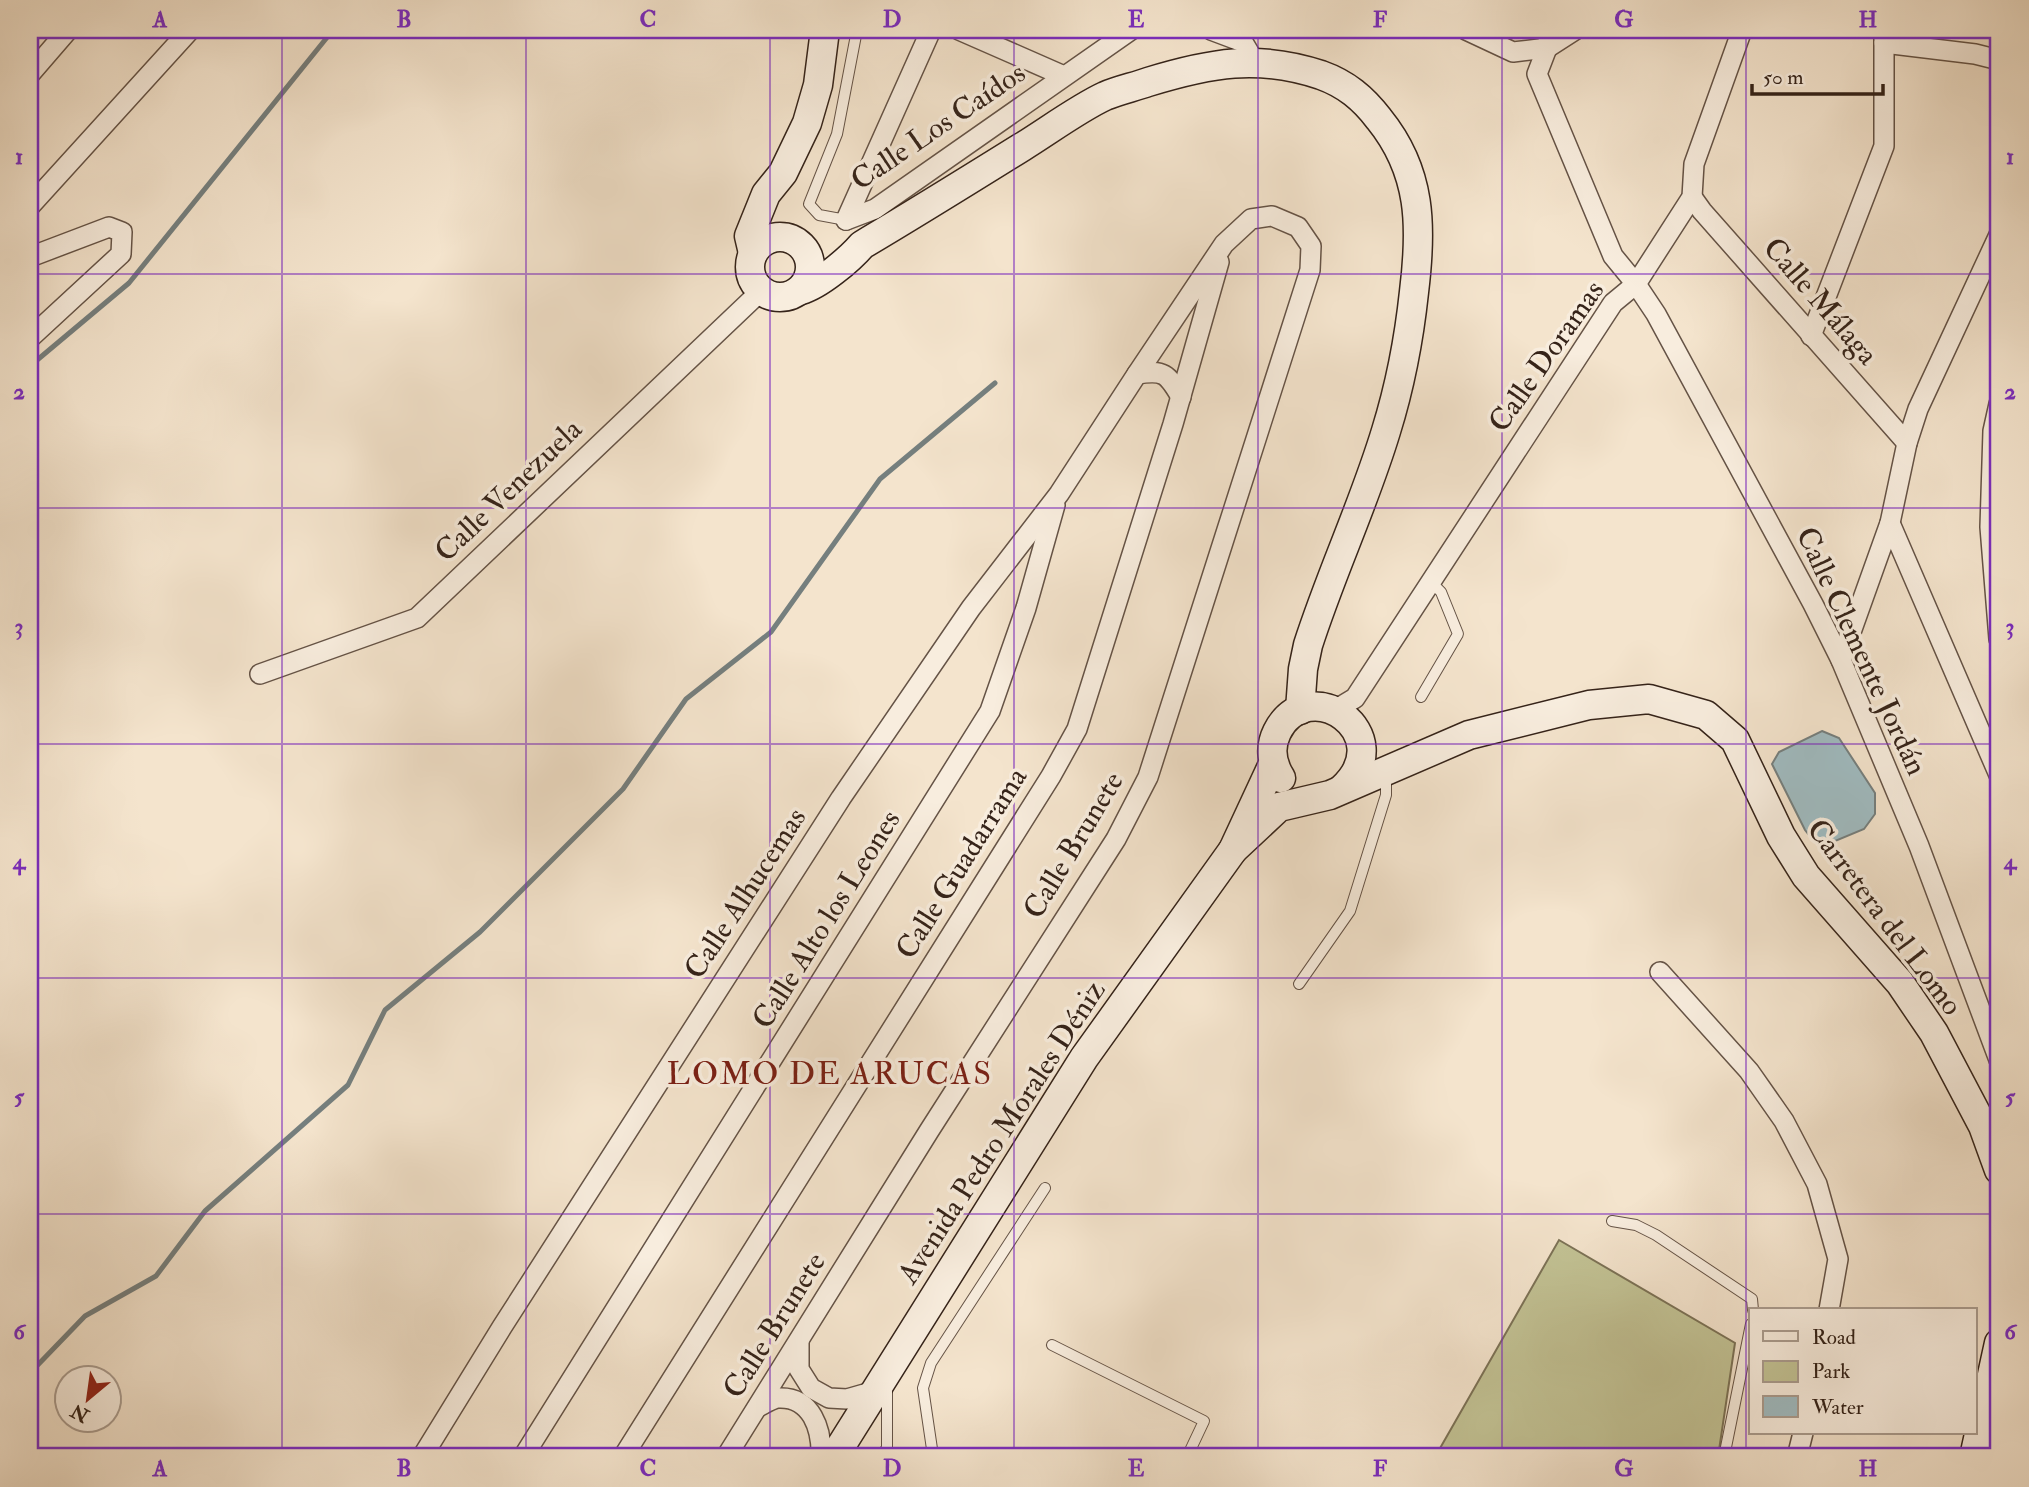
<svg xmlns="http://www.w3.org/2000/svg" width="2029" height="1487" viewBox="0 0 2029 1487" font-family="'IM FELL Double Pica',serif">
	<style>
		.green { fill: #c2c294; stroke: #7c7256; stroke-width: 2 }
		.water { fill: #a0bcc2; stroke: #757f7e; stroke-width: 2 }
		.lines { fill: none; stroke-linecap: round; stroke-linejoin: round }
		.stream { stroke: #757f7e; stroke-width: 5 }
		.lane-casing { stroke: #655346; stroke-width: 12 }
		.street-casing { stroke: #655346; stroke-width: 22 }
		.secondary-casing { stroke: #352319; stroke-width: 31 }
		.lane { stroke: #f8edde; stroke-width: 10 }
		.street { stroke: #f8edde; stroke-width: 19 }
		.secondary { stroke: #f8edde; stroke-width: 28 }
		.grid { fill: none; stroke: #7b2cbf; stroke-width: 2; stroke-opacity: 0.55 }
		.labels { text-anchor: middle; stroke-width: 7; stroke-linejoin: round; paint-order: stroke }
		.street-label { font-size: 30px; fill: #352319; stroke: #f8edde }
		.neighbourhood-label { font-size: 32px; letter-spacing: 2px; fill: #7a1f14; stroke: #f8edde }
		.neatline { fill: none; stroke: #7b2cbf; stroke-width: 2.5 }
		.grid-label { font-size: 23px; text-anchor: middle; font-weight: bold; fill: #7b2cbf }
	</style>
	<rect width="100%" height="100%" fill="#f4e4cd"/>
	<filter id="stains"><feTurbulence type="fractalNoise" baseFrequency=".00286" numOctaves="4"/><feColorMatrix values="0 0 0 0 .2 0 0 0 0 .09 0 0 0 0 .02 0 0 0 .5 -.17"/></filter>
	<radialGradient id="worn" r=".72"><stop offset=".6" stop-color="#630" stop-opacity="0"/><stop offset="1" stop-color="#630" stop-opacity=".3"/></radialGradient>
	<!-- green -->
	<path class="green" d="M1559 1240 1735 1343 1718 1457H1435Z"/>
	<!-- water -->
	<path class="water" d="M1822 731 1839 738 1875 793V814L1864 829 1828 844 1813 840 1805 830 1772 764 1779 752Z"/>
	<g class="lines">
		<!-- stream -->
		<g class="stream">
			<path d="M30 366 129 283 333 30"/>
			<path d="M30 1373 85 1316 156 1276 205 1211 348 1085 385 1010 480 932 623 789 686 699 771 632 880 479 995 383"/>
		</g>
		<!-- lane casing -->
		<g class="lane-casing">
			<g id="lane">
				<path d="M846 220 819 215 809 204 837 134 857 30"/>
				<path d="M1421 697 1458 634 1441 592 1431 582"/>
				<path d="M1299 984 1350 911 1386 795V775"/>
				<path d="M1612 1221 1636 1225 1656 1235 1752 1299 1753 1310"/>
				<path d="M1052 1345 1204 1421 1187 1457"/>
				<path d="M880 1457 887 1448V1385"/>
				<path d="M930 1457 932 1449 923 1388 931 1363 1045 1188"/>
				<path d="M1724 1457 1751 1324"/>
			</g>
		</g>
		<!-- street casing -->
		<g class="street-casing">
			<g id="street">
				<path d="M959 30 1064 76"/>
				<path d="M1211 30 1243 42 1256 64"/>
				<path d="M1466 30 1513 52 1547 48 1575 30"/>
				<path d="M1550 30 1547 48 1537 74 1613 256 1636 284 1656 314 1813 604 1841 660 1919 846 1999 1060"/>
				<path d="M1884 43 1975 54 1999 60"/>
				<path d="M30 74 68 30"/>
				<path d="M1692 197 1702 211 1907 443"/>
				<path d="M30 206 190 30"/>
				<path d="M846 220 875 209 1131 30"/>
				<path d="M846 220 931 30"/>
				<path d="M30 257 109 227 122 232 121 254 30 338"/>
				<path d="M1811 336 1884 146V30"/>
				<path d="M1137 374C1164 370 1167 373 1181 397"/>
				<path d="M1999 404 1993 431 1990 527 1999 639"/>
				<path d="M1890 523 1999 775"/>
				<path d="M1841 660 1890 523 1907 443 1918 409 1999 235"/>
				<path d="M260 674 417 618 761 291"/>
				<path d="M1335 710 1355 698 1613 303 1636 284 1692 197 1694 164 1742 30"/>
				<path d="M1660 972 1749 1071 1784 1121 1817 1184 1838 1259 1829 1310"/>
				<path d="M799 1341V1369L811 1388 829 1398 847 1399 875 1391"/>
				<path d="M758 1407C764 1404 772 1399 778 1398 812 1396 822 1430 821 1457"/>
				<path d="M422 1457 502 1327 841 798 971 608 1059 494 1137 374 1224 244 1251 219 1272 216 1298 227 1311 246 1310 270 1148 777 1116 839 929 1131 726 1457"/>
				<path d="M523 1457 990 711 1026 608 1055 505"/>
				<path d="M623 1457 1051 776 1077 729 1173 424 1219 262"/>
				<path d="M1797 1457 1803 1433"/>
				<path d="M1994 1457 1999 1430"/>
			</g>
		</g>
		<!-- secondary casing -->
		<g class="secondary-casing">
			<g id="secondary">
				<circle cx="780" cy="267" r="30"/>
				<path d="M753 253 749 236 766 194 783 173 807 123 818 85 825 30"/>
				<path d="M801 290C819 285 849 260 862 245 916 213 969 180 1022 147 1048 131 1079 108 1105 96 1119 90 1134 87 1148 82 1210 63 1258 54 1321 75 1346 84 1363 98 1379 119 1422 172 1422 227 1414 292 1409 339 1400 386 1386 431 1364 504 1331 573 1308 645L1303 669 1300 710"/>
				<path d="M1281 778C1272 764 1269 748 1277 732 1308 670 1402 734 1342 789"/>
				<path d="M1233 850 1279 807 1330 795 1469 735 1589 705 1649 699 1706 715 1735 740 1781 836 1806 876 1900 983 1934 1033 1983 1126 1999 1170"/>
				<path d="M834 1457 1084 1058 1233 850 1273 764"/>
				<path d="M1974 1457 1999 1343"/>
			</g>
		</g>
		<!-- lane -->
		<use href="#lane" class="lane"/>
		<!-- street -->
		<use href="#street" class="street"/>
		<!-- secondary -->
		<use href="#secondary" class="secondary"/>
	</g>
	<!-- grid -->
	<path class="grid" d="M282 30V1457M526 30V1457M770 30V1457M1014 30V1457M1258 30V1457M1502 30V1457M1746 30V1457M30 274H1999M30 508H1999M30 744H1999M30 978H1999M30 1214H1999"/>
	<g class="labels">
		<!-- street labels -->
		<g class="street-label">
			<text transform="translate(938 126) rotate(-34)" y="10">Calle Los Caídos</text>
			<text transform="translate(1821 301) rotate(49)" y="10">Calle Málaga</text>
			<text transform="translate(1546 356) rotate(-55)" y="10">Calle Doramas</text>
			<text transform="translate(508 490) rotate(-44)" y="10">Calle Venezuela</text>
			<text transform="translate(1862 651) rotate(65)" y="10">Calle Clemente Jordán</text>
			<text transform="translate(1073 845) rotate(-59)" y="10">Calle Brunete</text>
			<text transform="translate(961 863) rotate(-58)" y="10">Calle Guadarrama</text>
			<text transform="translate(745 893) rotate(-57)" y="10">Calle Alhucemas</text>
			<text transform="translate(1885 917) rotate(53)" y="10">Carretera del Lomo</text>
			<text transform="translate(826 919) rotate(-58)" y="10">Calle Alto los Leones</text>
			<text transform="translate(1001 1132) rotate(-57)" y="10">Avenida Pedro Morales Déniz</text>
			<text transform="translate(774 1325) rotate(-58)" y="10">Calle Brunete</text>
		</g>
		<!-- neighbourhood labels -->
		<g class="neighbourhood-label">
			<text x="830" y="1084">LOMO DE ARUCAS</text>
		</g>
	</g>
	<!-- margin -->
	<rect width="2029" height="1487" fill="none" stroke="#f4e4cd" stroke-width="77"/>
	<!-- legend -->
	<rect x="1749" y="1308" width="228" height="126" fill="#f8edde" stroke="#aa9c8f" stroke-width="2"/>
	<rect x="1763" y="1331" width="35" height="10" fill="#f8edde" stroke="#aa9c8f" stroke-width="2"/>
	<text x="1812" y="1344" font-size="21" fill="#352319">Road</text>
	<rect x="1763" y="1361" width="35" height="21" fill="#c2c294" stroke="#aa9c8f" stroke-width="2"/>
	<text x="1812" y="1378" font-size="21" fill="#352319">Park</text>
	<rect x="1763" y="1396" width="35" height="21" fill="#a0bcc2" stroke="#aa9c8f" stroke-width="2"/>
	<text x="1812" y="1414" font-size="21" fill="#352319">Water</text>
	<!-- north arrow -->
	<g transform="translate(88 1399) rotate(209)"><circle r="33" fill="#f8edde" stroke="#aa9c8f" stroke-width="2"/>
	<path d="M0-5L12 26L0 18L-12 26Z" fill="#8f2418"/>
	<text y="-10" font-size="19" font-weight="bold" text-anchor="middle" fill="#352319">N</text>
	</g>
	<!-- scale -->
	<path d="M1752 84v10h131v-10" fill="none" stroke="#352319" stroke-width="3.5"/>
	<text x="1763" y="84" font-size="21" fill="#352319" stroke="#f8edde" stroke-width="5" paint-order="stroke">50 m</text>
	<rect x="38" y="38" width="1952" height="1410" class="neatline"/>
	<g class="grid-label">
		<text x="160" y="27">A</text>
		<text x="404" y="27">B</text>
		<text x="648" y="27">C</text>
		<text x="892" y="27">D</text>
		<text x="1136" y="27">E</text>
		<text x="1380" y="27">F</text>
		<text x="1624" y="27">G</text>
		<text x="1868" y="27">H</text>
		<text x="19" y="164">1</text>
		<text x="2010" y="164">1</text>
		<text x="19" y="399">2</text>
		<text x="2010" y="399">2</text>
		<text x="19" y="634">3</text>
		<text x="2010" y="634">3</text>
		<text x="19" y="869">4</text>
		<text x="2010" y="869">4</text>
		<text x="19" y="1104">5</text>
		<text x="2010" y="1104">5</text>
		<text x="19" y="1339">6</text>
		<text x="2010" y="1339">6</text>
		<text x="160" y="1476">A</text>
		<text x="404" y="1476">B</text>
		<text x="648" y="1476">C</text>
		<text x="892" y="1476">D</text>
		<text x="1136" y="1476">E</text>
		<text x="1380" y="1476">F</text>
		<text x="1624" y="1476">G</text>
		<text x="1868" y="1476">H</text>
	</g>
	<rect width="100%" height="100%" filter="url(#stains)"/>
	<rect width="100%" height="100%" fill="url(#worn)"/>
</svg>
